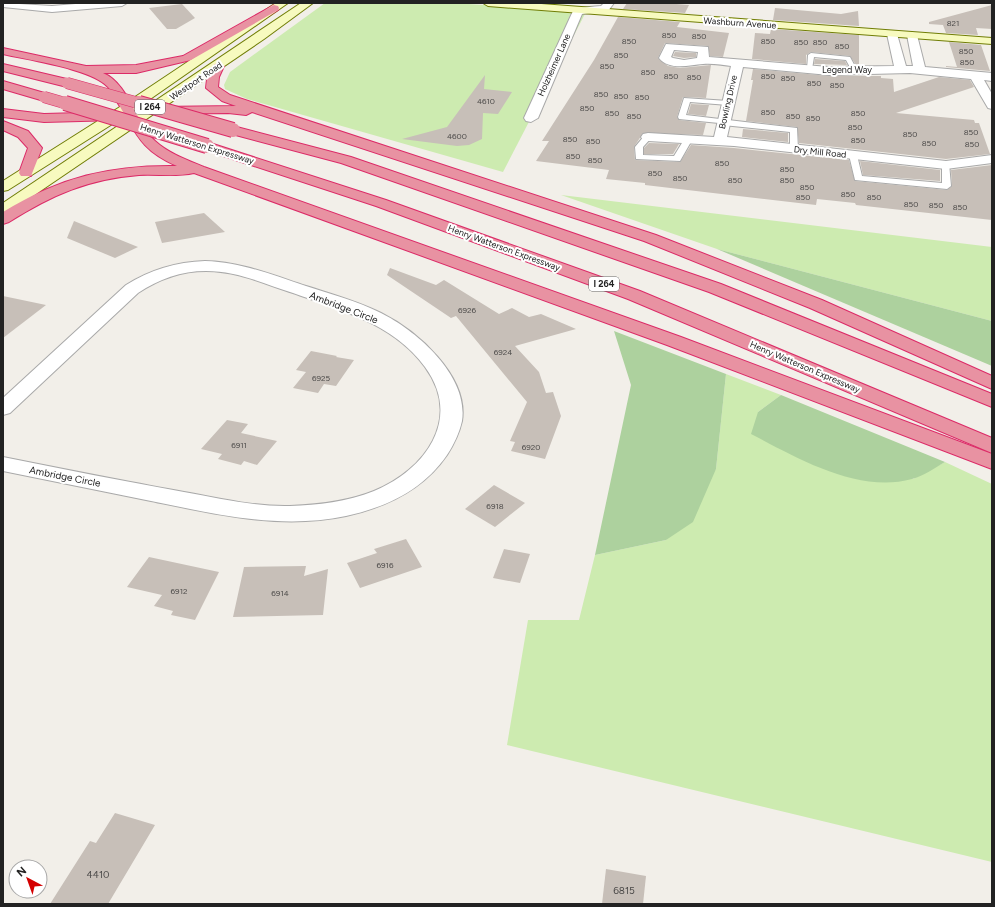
<svg xmlns="http://www.w3.org/2000/svg" width="995" height="907" viewBox="0 0 995 907" font-family="Figtree,sans-serif">
	<style>
		.grass { fill: #cdebb0 }
		.forest { fill: #add19e }
		.building { fill: #c7bfb8 }
		.lines { fill: none; stroke-linecap: round; stroke-linejoin: round }
		.lane-casing { stroke: #a9a9a9; stroke-width: 2 }
		.street-casing { stroke: #a9a9a9; stroke-width: 2 }
		.secondary-casing { stroke: #707d05; stroke-width: 2 }
		.highway-casing { stroke: #dc2a67; stroke-width: 2 }
		.lane { fill: #fff; fill-rule: evenodd }
		.street { fill: #fff; fill-rule: evenodd }
		.secondary { fill: #f7fabf; fill-rule: evenodd }
		.highway { fill: #e892a2; fill-rule: evenodd }
		.highway-bridge-far1-casing { stroke: #dc2a67; stroke-width: 12; stroke-linecap: butt }
		.highway-bridge-casing { stroke: #dc2a67; stroke-width: 16; stroke-linecap: butt }
		.highway-bridge-far1 { stroke: #e892a2; stroke-width: 11 }
		.highway-bridge { stroke: #e892a2; stroke-width: 14 }
		.labels { text-anchor: middle; stroke-width: 4; stroke-linejoin: round; paint-order: stroke }
		.number-label { font-size: 8px; fill: #4b4948 }
		.far-street-label { font-size: 9px; fill: #222; stroke: #fff }
		.shield { fill: #fff; stroke: #646464; stroke-width: 1 }
		.shield-label { font-size: 9px; font-weight: bold; fill: #222 }
		.street-label { font-size: 10px; fill: #222; stroke: #fff }
		.near-number-label { font-size: 10px; fill: #4b4948 }
	</style>
	<rect width="100%" height="100%" fill="#f2efe9"/>
	<!-- grass -->
	<g class="grass">
		<path d="M325 3H454L586 12 503 172 247 99 225 89 224 85 230 72Z"/>
		<path d="M561 195 992 247V321L717 249Z"/>
		<path d="M726 374 781 395 758 412 913 479 945 462 992 484V862L507 745 528 620H579L595 555 666 540 716 469Z"/>
	</g>
	<!-- forest -->
	<g class="forest">
		<path d="M717 249 992 321V366Z"/>
		<path d="M614 331 726 374 716 469 693 522 666 540 595 555 631 385Z"/>
		<path d="M781 395 945 462C935 468 923 476 912 479 858 494 797 458 751 434L758 412Z"/>
	</g>
	<!-- building -->
	<g class="building">
		<path d="M627 3H664L689 5 685 13 623 9Z"/>
		<path d="M182 4 195 18 176 29H167L149 8Z"/>
		<path d="M992 5V29L976 28 978 35 946 33 943 25 929 24V22Z"/>
		<path d="M775 8 841 14 858 11 859 26 773 20Z"/>
		<path d="M618 17 680 22 677 27 729 33 723 57 710 56 708 46 665 43 658 58 668 66 680 68 711 65 706 98 683 97 677 117 679 120 706 123 703 135 643 133 634 147 635 160 680 162 691 145 734 148 849 160 855 181 947 190 952 186 951 170 992 165V220L856 205 855 203 817 199 816 205 645 185V183L606 179 609 170 536 161 549 141H542L594 60Z"/>
		<path d="M771 29 859 35V65H856L850 56 811 52 806 55V64L752 59 755 33 770 34Z"/>
		<path d="M949 42 981 45 990 71 946 67V66L957 67Z"/>
		<path d="M675 52 696 53V57L684 58 673 56Z"/>
		<path d="M815 59 845 61 847 65 814 64Z"/>
		<path d="M753 69 829 76H881V78L893 79 894 92 939 77 970 80 974 87 896 113 974 120 975 123H979L990 154 946 159 799 143 797 127 746 121 753 80H751Z"/>
		<path d="M485 75 484 89 512 92 498 114 483 113 482 139 469 145 457 146 402 139 447 127Z"/>
		<path d="M691 104 709 105 706 116 688 114Z"/>
		<path d="M743 129 788 133V142L742 137Z"/>
		<path d="M649 143 679 144 673 154H644V148Z"/>
		<path d="M860 161 940 170V181L863 175Z"/>
		<path d="M204 213 225 232 162 243 155 222Z"/>
		<path d="M74 221 138 247 115 258 67 238Z"/>
		<path d="M390 268 436 285 444 280 499 314 512 308 529 317 541 314 576 329 515 346 539 372 546 393 553 392 561 416 545 459 511 451 515 442 510 441 527 402 456 316 451 318 387 275Z"/>
		<path d="M3 296 46 305 3 338Z"/>
		<path d="M311 351 337 356 336 357 354 360 336 386 324 384 318 393 293 388 306 372 296 370Z"/>
		<path d="M227 420 248 424 241 433 277 441 257 465 244 461 241 465 218 459 222 454 201 449Z"/>
		<path d="M494 485 525 503 495 527 465 509Z"/>
		<path d="M406 539 422 567 360 588 347 563 377 553 374 549Z"/>
		<path d="M504 549 530 554 520 583 493 578Z"/>
		<path d="M149 557 219 572 195 620 171 615 173 611 154 606 162 595 127 587Z"/>
		<path d="M306 566 304 576 328 569 323 615 233 617 244 567Z"/>
		<path d="M115 813 155 825 108 904H50L90 841 96 843Z"/>
		<path d="M606 869 646 876 643 904H602Z"/>
	</g>
	<g class="lines">
		<!-- lane casing -->
		<g class="lane-casing">
			<g id="lane">
				<path d="M811 53 850 57 857 70 852 71 846 60 814 57 812 69 807 70 808 55Z"/>
				<path d="M684 98 728 101 732 103 728 105 690 102 686 115 797 128 798 149 794 151 790 149V132L723 125 719 123 679 119 678 117Z"/>
				<path d="M645 135 652 137 643 147V155L674 156 685 138 692 140 680 161 636 159 635 147Z"/>
				<path d="M850 153H856L857 155 862 176 942 183V165L946 162 949 163 951 186 947 189 855 180 849 155Z"/>
			</g>
		</g>
		<!-- street casing -->
		<g class="street-casing">
			<g id="street">
				<path d="M3 3 52 6 87 3H127L122 6 52 12 3 7Z"/>
				<path d="M604 3H614L608 11 582 14 538 118 531 122 526 121 524 118 573 11 578 8 601 6Z"/>
				<path d="M892 31 897 34 906 66H913L907 35 912 32 917 35 925 67 992 73V81L984 80 992 94V109L988 108 971 79 910 73 829 75 743 67 727 137 946 161 992 155V163L946 169 734 146 648 141 643 140 641 137 643 134 648 133 714 137 731 66C723 65 712 63 703 64 690 65 669 71 659 58L666 44 708 47 709 57 829 67 894 66 887 34ZM674 50 698 52 697 58 684 60 673 58 671 57Z"/>
				<path d="M205 261C241 262 272 275 306 286 331 294 357 301 381 313 417 331 469 376 462 421 459 434 454 444 447 455 423 490 387 507 346 516 280 530 215 514 151 501 102 491 52 481 3 471V457C63 469 123 481 184 492 219 498 254 507 290 506 318 505 347 502 374 491 425 470 463 419 425 367 394 324 341 310 293 293 264 284 238 271 206 271 181 271 159 279 138 293L10 413 3 415V398L126 285C150 270 176 262 205 261Z"/>
			</g>
		</g>
		<!-- secondary casing -->
		<g class="secondary-casing">
			<g id="secondary">
				<path d="M276 3H288L133 111 8 190 3 191V181L123 105Z"/>
				<path d="M301 3H313L264 39 8 213 3 215V203Z"/>
				<path d="M483 3H528L992 38V44L488 6Z"/>
			</g>
		</g>
		<!-- highway casing -->
		<g class="highway-casing">
			<g id="highway">
				<path d="M274 5 278 6 279 8 278 10 191 60 136 73H103C128 83 136 123 155 141 168 153 187 160 204 167L681 337 992 454V469L667 345 194 173C177 177 157 174 139 175 88 179 52 195 9 222L3 224V212C60 177 110 165 177 166 142 151 137 135 119 105 115 99 112 92 108 87 92 69 28 60 3 54V48L86 66 136 65 183 56Z"/>
				<path d="M218 63 224 66 219 77 218 87 230 95 656 235 822 300 992 376V389L810 308 644 241 252 112 246 115 228 113 153 114 152 111 153 108 158 107 236 106 222 101 206 88C207 79 208 65 218 63Z"/>
				<path d="M3 64 71 80 73 83 67 87 3 71Z"/>
				<path d="M3 81 48 94 50 97 44 101 3 89Z"/>
				<path d="M3 109 44 114 118 112 124 116 118 120 44 122 3 117Z"/>
				<path d="M3 121 28 131 42 148 31 176H21L19 173 28 148 18 137 3 130Z"/>
				<path d="M233 126 351 157 721 284 992 394V407L709 292 341 163 228 133 226 130 228 127Z"/>
				<path d="M207 142 386 200 640 291 992 438V453L628 299 376 206 202 149 200 146 202 143Z"/>
			</g>
		</g>
		<!-- lane -->
		<use href="#lane" class="lane"/>
		<!-- street -->
		<use href="#street" class="street"/>
		<!-- secondary -->
		<use href="#secondary" class="secondary"/>
		<!-- highway -->
		<use href="#highway" class="highway"/>
		<!-- highway-bridge-far1 casing -->
		<g class="highway-bridge-far1-casing">
			<g id="highway-bridge-far1">
				<path d="M67 83 142 104"/>
				<path d="M44 97 68 104"/>
			</g>
		</g>
		<!-- highway-bridge casing -->
		<g class="highway-bridge-casing">
			<g id="highway-bridge">
				<path d="M65 103 207 146"/>
				<path d="M139 103 233 130"/>
			</g>
		</g>
		<!-- highway-bridge-far1 -->
		<use href="#highway-bridge-far1" class="highway-bridge-far1"/>
		<!-- highway-bridge -->
		<use href="#highway-bridge" class="highway-bridge"/>
	</g>
	<g class="labels">
		<!-- number labels -->
		<g class="number-label">
			<text x="953" y="26">821</text>
			<text x="669" y="38">850</text>
			<text x="699" y="39">850</text>
			<text x="629" y="44">850</text>
			<text x="768" y="44">850</text>
			<text x="801" y="45">850</text>
			<text x="820" y="45">850</text>
			<text x="842" y="49">850</text>
			<text x="966" y="54">850</text>
			<text x="621" y="58">850</text>
			<text x="967" y="65">850</text>
			<text x="607" y="69">850</text>
			<text x="648" y="75">850</text>
			<text x="671" y="79">850</text>
			<text x="768" y="79">850</text>
			<text x="694" y="80">850</text>
			<text x="788" y="81">850</text>
			<text x="814" y="86">850</text>
			<text x="837" y="88">850</text>
			<text x="601" y="97">850</text>
			<text x="621" y="99">850</text>
			<text x="642" y="100">850</text>
			<text x="486" y="104">4610</text>
			<text x="587" y="111">850</text>
			<text x="768" y="115">850</text>
			<text x="612" y="116">850</text>
			<text x="858" y="116">850</text>
			<text x="634" y="119">850</text>
			<text x="793" y="119">850</text>
			<text x="813" y="121">850</text>
			<text x="855" y="130">850</text>
			<text x="971" y="135">850</text>
			<text x="910" y="137">850</text>
			<text x="457" y="139">4600</text>
			<text x="570" y="142">850</text>
			<text x="858" y="143">850</text>
			<text x="593" y="144">850</text>
			<text x="929" y="146">850</text>
			<text x="972" y="147">850</text>
			<text x="573" y="159">850</text>
			<text x="595" y="163">850</text>
			<text x="722" y="166">850</text>
			<text x="787" y="172">850</text>
			<text x="655" y="176">850</text>
			<text x="680" y="181">850</text>
			<text x="735" y="183">850</text>
			<text x="787" y="183">850</text>
			<text x="807" y="190">850</text>
			<text x="848" y="197">850</text>
			<text x="803" y="200">850</text>
			<text x="874" y="200">850</text>
			<text x="911" y="207">850</text>
			<text x="936" y="208">850</text>
			<text x="960" y="210">850</text>
			<text x="467" y="313">6926</text>
			<text x="503" y="355">6924</text>
			<text x="321" y="381">6925</text>
			<text x="239" y="448">6911</text>
			<text x="531" y="450">6920</text>
			<text x="495" y="509">6918</text>
			<text x="385" y="568">6916</text>
			<text x="179" y="594">6912</text>
			<text x="280" y="596">6914</text>
		</g>
		<!-- far-street labels -->
		<g class="far-street-label">
			<text transform="translate(740 23) rotate(4)" y="3">Washburn Avenue</text>
			<text transform="translate(554 65) rotate(-66)" y="3">Holzheimer Lane</text>
			<text x="847" y="73">Legend Way</text>
			<text transform="translate(196 81) rotate(-34)" y="3">Westport Road</text>
			<text transform="translate(728 102) rotate(-77)" y="3">Bowling Drive</text>
			<text transform="translate(197 144) rotate(17)" y="3">Henry Watterson Expressway</text>
			<text transform="translate(820 152) rotate(6)" y="3">Dry Mill Road</text>
			<text transform="translate(504 248) rotate(20)" y="3">Henry Watterson Expressway</text>
			<text transform="translate(805 367) rotate(23)" y="3">Henry Watterson Expressway</text>
		</g>
		<!-- shield labels -->
		<g class="shield">
			<rect x="135" y="100" width="30" height="14" rx="3"/>
			<rect x="589" y="277" width="30" height="14" rx="3"/>
		</g>
		<g class="shield-label">
			<text x="150" y="110">I 264</text>
			<text x="604" y="287">I 264</text>
		</g>
		<!-- street labels -->
		<g class="street-label">
			<text transform="translate(344 307) rotate(21)" y="4">Ambridge Circle</text>
			<text transform="translate(65 476) rotate(11)" y="4">Ambridge Circle</text>
		</g>
		<!-- near-number labels -->
		<g class="near-number-label">
			<text x="98" y="878">4410</text>
			<text x="624" y="894">6815</text>
		</g>
	</g>
	<!-- border -->
	<rect width="995" height="907" fill="none" stroke="#222222" stroke-width="8"/>
	<!-- north arrow -->
	<g transform="translate(28 879) rotate(319)"><circle r="19" fill="#ffffff" stroke="#a7a7a7"/>
	<path d="M0-3L7 15L0 10L-7 15Z" fill="#d40000"/>
	<text y="-6" font-size="11" font-weight="bold" text-anchor="middle" fill="#222222">N</text>
	</g>
</svg>
